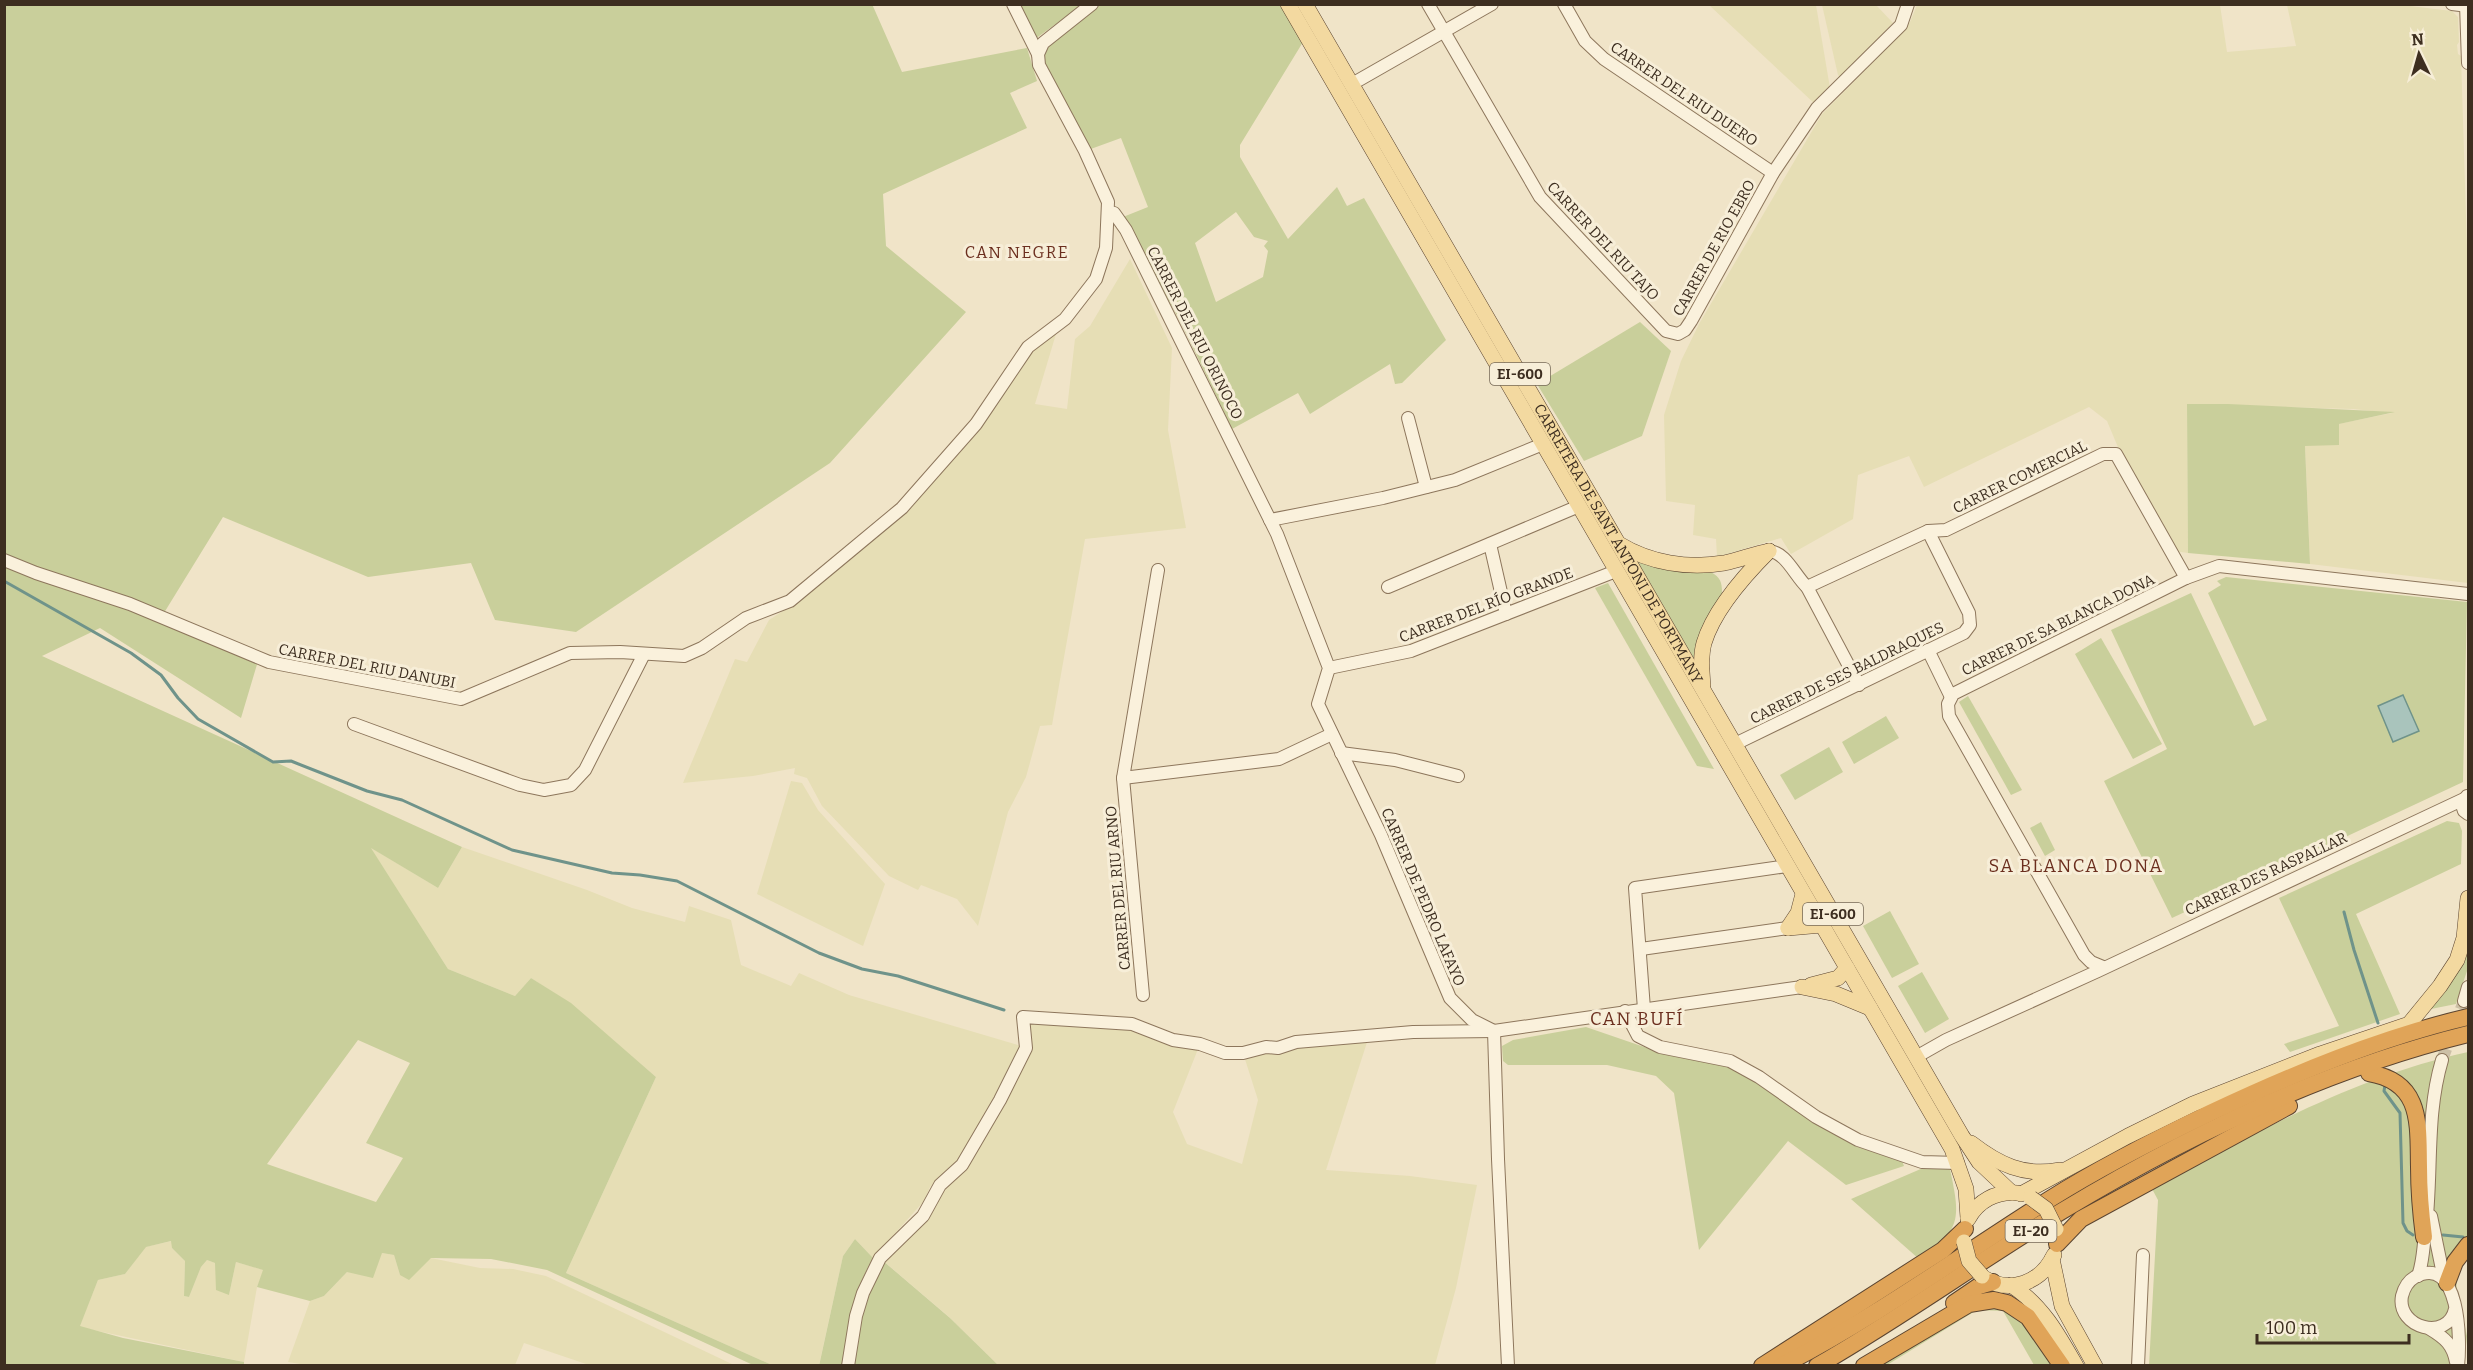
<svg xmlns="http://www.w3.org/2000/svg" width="2473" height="1370" viewBox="0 0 2473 1370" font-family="Bitter,serif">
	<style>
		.farmland { fill: #e6deb5 }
		.green { fill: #c9cf9b; fill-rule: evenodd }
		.water { fill: #a9c4bc; stroke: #6f938a; stroke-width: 1.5 }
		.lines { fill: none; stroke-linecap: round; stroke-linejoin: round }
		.stream { stroke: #6f938a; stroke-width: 3 }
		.minor-tunnel { stroke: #ccc0a6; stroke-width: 12; stroke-dasharray: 12 6; stroke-linecap: butt }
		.minor-casing { stroke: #8d765c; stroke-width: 14 }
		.major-casing { stroke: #5b4430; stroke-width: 16 }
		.highway-casing { stroke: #5b4430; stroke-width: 18 }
		.minor { stroke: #faf1dc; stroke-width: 12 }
		.major { stroke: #f3d9a0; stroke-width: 15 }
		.highway { stroke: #e0a458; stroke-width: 16 }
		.major-bridge-casing { stroke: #5b4430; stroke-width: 16; stroke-linecap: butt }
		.major-bridge { stroke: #f3d9a0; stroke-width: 15 }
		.labels { text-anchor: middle; stroke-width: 6; stroke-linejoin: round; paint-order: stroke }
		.shield { fill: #f7eed8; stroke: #756857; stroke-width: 1.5 }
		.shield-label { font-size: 14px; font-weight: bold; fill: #3d2e20 }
		.street-label { font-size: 15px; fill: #3d2e20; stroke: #f7eed8 }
		.neighbourhood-label { font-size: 16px; letter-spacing: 1.5px; fill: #6b2e1e; stroke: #f7eed8 }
		.quarter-label { font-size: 18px; letter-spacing: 1.5px; fill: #6b2e1e; stroke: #f7eed8 }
	</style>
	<rect width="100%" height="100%" fill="#f0e4c8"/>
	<!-- farmland -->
	<g class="farmland">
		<path d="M1709 5H1816L1830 88 1815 104Z"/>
		<path d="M1822 5H1876L1893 23 1841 78 1838 75Z"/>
		<path d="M1917 5H2220L2227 52 2296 46 2287 5H2402L2452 11 2458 17 2459 42 2457 45 2458 54 2461 56 2468 281V583L2310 564 2305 445H2338V424L2392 413 2353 409 2187 404 2188 553 2174 551 2120 452 2107 421 2089 407 1924 487 1909 456 1858 475 1853 519 1791 554 1781 538 1717 557 1716 539 1693 535 1695 505 1666 501 1664 415 1681 361 1699 324 1822 114 1901 34 1910 22Z"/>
		<path d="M1130 259 1172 348 1168 430 1186 528 1085 539 1052 725 1040 726 1026 777 1008 812 978 926 957 899 921 885 918 890 889 876 822 806 807 778 794 774 795 768 753 776 683 783 735 659 747 662 769 620 806 596 907 511 967 444 1013 370 1033 347 1056 334 1035 404 1067 409 1075 339 1090 326Z"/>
		<path d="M791 781 802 783 818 810 885 884 863 946 757 894Z"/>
		<path d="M370 847 438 888 462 847 587 890 632 908 685 922 689 906 731 920 741 965 791 986 799 973 849 995 1021 1046 1001 1087 957 1161 930 1187 924 1201 873 1258 855 1239 843 1256 819 1365H772L566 1273 656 1077 571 1004 531 978 515 996 448 969Z"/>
		<path d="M1023 1017 1093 1020 1200 1044 1173 1112 1187 1144 1242 1164 1258 1100 1243 1053 1369 1036 1326 1170 1410 1176 1477 1185 1456 1288 1435 1365H998L948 1316 880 1258 962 1165 1026 1049Z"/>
		<path d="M172 1241V1248L185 1261 184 1296 189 1297 201 1267 207 1260 215 1263 229 1295 236 1262 264 1270 257 1287 244 1362 79 1327 98 1280 125 1274 145 1247Z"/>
		<path d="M382 1253 394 1255 400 1275 431 1258 480 1268 513 1269 546 1276 734 1365H589L524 1343 515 1365 312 1366 288 1362 310 1301 324 1296 347 1272Z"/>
	</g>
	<!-- green -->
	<g class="green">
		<path d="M872 4 902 72 1027 48 1037 81 1010 93 1027 128 883 194 886 246 966 312 830 463 576 632 495 620 471 563 368 577 223 517 159 621 258 661 241 718 100 628 42 656 462 847 438 888 371 848 448 969 515 996 531 978 571 1003 656 1077 566 1273 772 1365H753L547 1270 491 1259 431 1258 409 1280 400 1275 394 1255 382 1253 373 1278 347 1272 324 1296 310 1301 257 1287 263 1270 236 1262 229 1295 216 1290 215 1263 207 1260 201 1267 189 1297 184 1296 185 1261 172 1248 171 1241 146 1247 125 1274 98 1280 80 1326 123 1338 244 1362V1365L5 1366V5ZM358 1040 410 1063 366 1143 403 1158 376 1202 267 1164Z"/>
		<path d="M1017 5H1082L1035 39Z"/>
		<path d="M1099 5H1280L1303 42 1240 145V157L1288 239 1337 187 1347 206 1364 198 1446 340 1402 383 1395 384 1390 364 1310 414 1298 393 1232 429 1180 321 1123 217 1148 207 1121 138 1088 150 1042 63 1043 54 1049 45ZM1236 212 1254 237 1268 241 1264 246 1268 251 1263 277 1216 302 1195 243Z"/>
		<path d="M1640 322 1671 351 1642 436 1584 461 1537 384Z"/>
		<path d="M2187 404H2228L2395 412 2339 424V445L2305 446 2310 564 2188 553Z"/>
		<path d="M1636 559C1656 562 1698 562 1714 574 1722 579 1722 586 1722 595L1697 664Z"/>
		<path d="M2226 577 2467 602 2463 782 2172 918 2104 781 2167 749 2111 630 2191 593 2254 726 2267 720 2208 593 2221 585 2217 581Z"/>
		<path d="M1608 583 1714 769 1697 766 1595 588Z"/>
		<path d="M2101 638 2162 744 2133 759 2075 654Z"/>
		<path d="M1968 696 2022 790 2011 795 1959 702Z"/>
		<path d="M1886 716 1899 738 1854 764 1842 742Z"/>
		<path d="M1829 747 1843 772 1795 800 1780 775Z"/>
		<path d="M2447 821 2459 823 2462 831 2461 864 2356 914 2400 1014 2290 1052 2284 1044 2339 1026 2279 898Z"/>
		<path d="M2041 822 2055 850 2045 856 2030 828Z"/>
		<path d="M1890 911 1919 964 1892 978 1863 926Z"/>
		<path d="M2468 936V968L2456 1004 2431 1009Z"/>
		<path d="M1922 972 1949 1019 1925 1033 1898 986Z"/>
		<path d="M1586 1027 1653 1050 1734 1068 1855 1146 1902 1161 1904 1166 1846 1185 1788 1141 1699 1250 1674 1093 1656 1076 1607 1065H1508L1503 1061 1502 1046 1513 1040Z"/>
		<path d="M2468 1052V1253L2456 1273 2457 1292 2467 1336 2464 1365 2149 1366 2158 1200 2151 1187C2255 1134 2353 1077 2468 1052Z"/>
		<path d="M1923 1168 1950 1169C1960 1217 1963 1230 1919 1259L1851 1199Z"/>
		<path d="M855 1239 873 1258C853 1291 849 1329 844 1365L819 1366 843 1256Z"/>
		<path d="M882 1260 950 1318 998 1365 854 1366 859 1318Z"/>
		<path d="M1979 1304 2017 1312 2059 1365H2034L2003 1311 1977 1310 1887 1365 1871 1366Z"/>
	</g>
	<!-- water -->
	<path class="water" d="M2403 695 2419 731 2393 742 2378 706Z"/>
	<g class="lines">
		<!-- stream -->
		<g class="stream">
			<path d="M4 581 131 653 161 675 178 698 198 719 273 762 291 761 367 791 402 800 512 850 612 873 640 875 677 881 819 953 862 969 898 976 1004 1010"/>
			<path d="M2344 912 2354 950 2378 1023"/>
			<path d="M2385 1085 2384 1091 2400 1113 2403 1223 2407 1231 2413 1235"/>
			<path d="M2443 1235 2463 1237"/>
		</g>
		<!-- minor-tunnel -->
		<path class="minor-tunnel" d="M2442 1060 2464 1001"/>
		<!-- minor casing -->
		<g class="minor-casing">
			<g id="minor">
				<path d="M1013 4 1038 54"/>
				<path d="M1428 4 1540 197 1666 331 1678 334 1685 330 1691 321 1773 173 1817 108 1901 25 1908 4"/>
				<path d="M1564 4 1585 41 1604 59 1773 173"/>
				<path d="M2452 4 2468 6"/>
				<path d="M2466 4 2468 63"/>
				<path d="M1352 84 1492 4"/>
				<path d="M1109 212 1114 213 1126 230 1277 534 1329 668 1318 704 1381 835 1450 998 1472 1020 1492 1030"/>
				<path d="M1408 418 1426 487"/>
				<path d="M1270 520 1383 498 1455 480 1543 444"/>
				<path d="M1490 544 1506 614"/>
				<path d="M1769 551C1786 552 1795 576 1807 587L1859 685"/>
				<path d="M4 560 36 573 130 604 269 662 461 699 570 653 620 652 684 656 702 648 746 618 790 601 902 508 976 424 1028 347 1065 319 1096 279 1106 248 1108 202 1085 151 1039 65 1038 54 1043 43 1092 4"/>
				<path d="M1158 570 1123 778 1279 759 1332 734"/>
				<path d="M1388 587 1579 506"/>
				<path d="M1807 587 1928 531 1946 530 2103 454H2116L2186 578"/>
				<path d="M1928 650 1951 697"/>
				<path d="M1329 668 1411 651 1616 571"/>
				<path d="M354 724 520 785 544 790 571 785 585 770 644 654"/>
				<path d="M1735 744 1964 633 1970 625 1969 613 1928 531"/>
				<path d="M1341 753 1395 760 1458 776"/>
				<path d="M1123 778 1143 995"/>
				<path d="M2467 796 2462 805 2464 811 2468 814"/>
				<path d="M1641 949 1788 928"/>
				<path d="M2103 967 2091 962 2084 955 1949 716 1948 704 1953 694 2186 578 2219 566 2468 594"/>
				<path d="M2464 1001 2468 987"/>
				<path d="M1644 1009 1635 888 1787 866"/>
				<path d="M1625 1011 1638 1036 1660 1047 1730 1061 1759 1077 1816 1117 1858 1140 1922 1162 1958 1163"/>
				<path d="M1494 1031 1498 1159 1508 1366"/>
				<path d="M1916 1057 1946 1040 2098 971 2464 799"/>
				<path d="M2431 1216 2444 1279"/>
				<path d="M2418 1276C2423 1262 2423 1249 2425 1235 2433 1176 2425 1117 2442 1060"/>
				<path d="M2455 1309C2448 1342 2396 1328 2402 1296 2404 1288 2408 1281 2415 1277 2460 1253 2461 1341 2458 1366"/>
				<path d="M2430 1329C2445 1338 2453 1345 2456 1362"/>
				<path d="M848 1366 856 1316 863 1293 880 1258 923 1216 940 1185 962 1165 1000 1100 1026 1048 1023 1017 1132 1024 1173 1040 1200 1044 1225 1053H1243L1266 1047 1278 1048 1296 1042 1413 1032 1494 1031 1802 987"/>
				<path d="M2138 1366 2143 1255"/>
			</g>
		</g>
		<!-- major casing -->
		<g class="major-casing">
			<g id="major">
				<path d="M1288 4 1952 1149 1966 1189 1968 1218"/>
				<path id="s1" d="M1305 4 1962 1136 1979 1162 2012 1193"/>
				<path d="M1619 544C1650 563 1688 569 1724 563 1739 560 1754 554 1769 551"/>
				<path d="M1703 686C1702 672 1700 657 1704 643 1714 610 1745 575 1769 551"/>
				<path d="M1788 928 1798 913 1803 894"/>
				<path d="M1788 928 1822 925"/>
				<path d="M1811 985 1838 978 1847 968"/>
				<path d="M1802 987 1836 994 1870 1008"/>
				<path d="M1971 1143C1998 1164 2024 1177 2059 1170"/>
				<path d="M2021 1194 2128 1136 2193 1104 2320 1054 2409 1024 2440 986 2457 960 2464 938 2468 898"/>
				<path d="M1968 1219C1978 1201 1996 1191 2017 1193"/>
				<path d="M2052 1259 2062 1306 2095 1366"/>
				<path d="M1984 1278C2010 1294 2041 1283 2054 1255"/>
				<path d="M2011 1285C2042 1305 2058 1334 2076 1366"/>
			</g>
		</g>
		<!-- highway casing -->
		<g class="highway-casing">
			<g id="highway">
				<path d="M2369 1073C2423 1082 2418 1125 2419 1167 2419 1191 2421 1214 2424 1237"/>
				<path d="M2057 1244 2081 1219 2289 1106"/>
				<path d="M2447 1283 2455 1262 2468 1245"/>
				<path d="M1954 1303 1979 1286 1993 1282"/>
				<path d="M1762 1366 1943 1250 1965 1229"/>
				<path d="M1781 1366C1875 1318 1961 1255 2050 1199 2101 1167 2156 1139 2210 1113 2293 1074 2379 1038 2468 1017"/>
				<path d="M1817 1366C1901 1318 1979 1261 2062 1211 2188 1135 2326 1069 2468 1034"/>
				<path d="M1864 1366 1969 1304 1994 1300 2007 1303 2028 1317 2062 1366"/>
			</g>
		</g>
		<!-- minor -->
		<use href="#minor" class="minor"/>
		<!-- major -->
		<use href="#major" class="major"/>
		<!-- highway -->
		<use href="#highway" class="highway"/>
		<!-- major-bridge casing -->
		<g class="major-bridge-casing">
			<g id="major-bridge">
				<path d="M2031 1198 2046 1209 2056 1229"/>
				<path d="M1964 1242 1969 1261 1982 1276"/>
			</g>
		</g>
		<!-- major-bridge -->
		<use href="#major-bridge" class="major-bridge"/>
	</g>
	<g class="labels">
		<!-- shield labels -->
		<g class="shield">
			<rect x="1490" y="363" width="60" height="22" rx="4.5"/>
			<rect x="1803" y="903" width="60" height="22" rx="4.5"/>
			<rect x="2005.5" y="1220" width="51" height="22" rx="4.5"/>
		</g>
		<g class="shield-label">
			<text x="1520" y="379">EI-600</text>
			<text x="1833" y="919">EI-600</text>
			<text x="2031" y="1236">EI-20</text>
		</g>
		<!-- street labels -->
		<g class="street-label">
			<text transform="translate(1684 94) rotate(34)" y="5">CARRER DEL RIU DUERO</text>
			<text transform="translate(1603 241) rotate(47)" y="5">CARRER DEL RIU TAJO</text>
			<text transform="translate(1714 248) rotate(-61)" y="5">CARRER DE RIO EBRO</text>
			<text transform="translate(1195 333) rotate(63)" y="5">CARRER DEL RIU ORINOCO</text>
			<text transform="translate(2020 477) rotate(-26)" y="5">CARRER COMERCIAL</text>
			<text dy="5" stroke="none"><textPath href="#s1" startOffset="624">CARRETERA DE SANT ANTONI DE PORTMANY</textPath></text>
			<text transform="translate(1486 605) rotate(-21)" y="5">CARRER DEL RÍO GRANDE</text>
			<text transform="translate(2058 625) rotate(-26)" y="5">CARRER DE SA BLANCA DONA</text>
			<text transform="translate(367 666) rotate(11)" y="5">CARRER DEL RIU DANUBI</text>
			<text transform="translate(1847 673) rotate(-26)" y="5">CARRER DE SES BALDRAQUES</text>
			<text transform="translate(2266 874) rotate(-25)" y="5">CARRER DES RASPALLAR</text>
			<text transform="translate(1118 888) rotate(-95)" y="5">CARRER DEL RIU ARNO</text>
			<text transform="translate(1423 897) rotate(67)" y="5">CARRER DE PEDRO LAFAYO</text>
		</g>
		<!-- neighbourhood labels -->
		<g class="neighbourhood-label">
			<text x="1017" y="258">CAN NEGRE</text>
		</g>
		<!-- quarter labels -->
		<g class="quarter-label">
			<text x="2076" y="872">SA BLANCA DONA</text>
			<text x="1637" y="1025">CAN BUFÍ</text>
		</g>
	</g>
	<!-- border -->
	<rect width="2473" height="1370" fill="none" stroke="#3d2e20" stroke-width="12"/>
	<!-- north arrow -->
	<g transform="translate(2419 54) rotate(355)" stroke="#f7eed8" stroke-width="4.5" paint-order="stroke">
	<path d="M0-4.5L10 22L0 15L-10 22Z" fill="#3d2e20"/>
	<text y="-9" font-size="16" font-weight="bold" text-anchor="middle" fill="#3d2e20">N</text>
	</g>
	<!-- scale -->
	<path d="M2257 1334v9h152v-9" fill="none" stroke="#3d2e20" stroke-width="3"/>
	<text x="2266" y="1334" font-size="18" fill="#3d2e20" stroke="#f7eed8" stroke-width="4.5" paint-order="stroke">100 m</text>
</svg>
